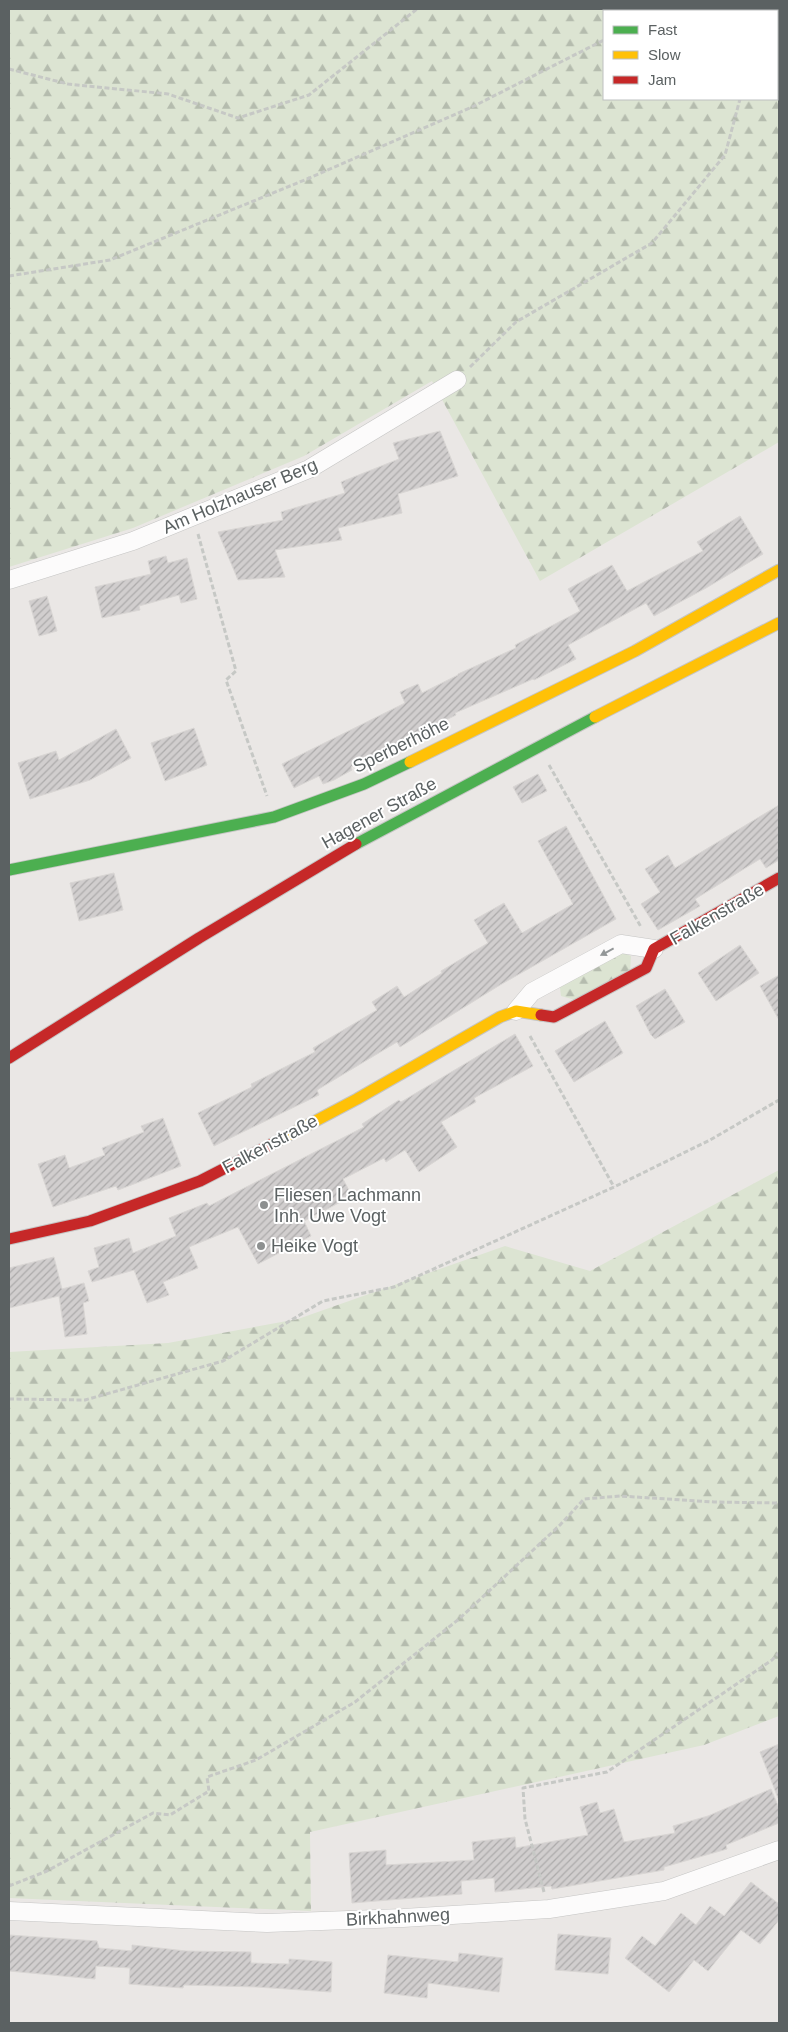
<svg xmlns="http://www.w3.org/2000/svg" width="788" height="2032" viewBox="0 0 788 2032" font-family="Helvetica,sans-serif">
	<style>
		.forest { fill: url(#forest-firs); fill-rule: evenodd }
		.building { fill: url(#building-hatch); stroke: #d9d6d4 }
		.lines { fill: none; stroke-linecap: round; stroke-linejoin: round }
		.street-casing { stroke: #c5c5c4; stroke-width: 19 }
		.fast-casing { stroke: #c5c5c4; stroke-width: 13 }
		.slow-casing { stroke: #c5c5c4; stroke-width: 13 }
		.jam-casing { stroke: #c5c5c4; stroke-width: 13 }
		.path { stroke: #c6c8c5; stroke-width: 3; stroke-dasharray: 5 2.5; stroke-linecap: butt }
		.street { stroke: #fcfbfb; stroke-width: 18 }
		.fast { stroke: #4caf50; stroke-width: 11 }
		.slow { stroke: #ffc107; stroke-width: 11 }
		.jam { stroke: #c62828; stroke-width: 11 }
		.oneway { fill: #939798 }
		.poi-dot { fill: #8d9090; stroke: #fff; stroke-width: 2 }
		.labels { text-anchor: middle; stroke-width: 4; stroke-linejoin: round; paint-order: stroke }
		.street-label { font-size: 18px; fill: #5b6162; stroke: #fff }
		.poi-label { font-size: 18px; fill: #5b6162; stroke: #fff; text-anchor: start }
	</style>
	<defs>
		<pattern id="forest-firs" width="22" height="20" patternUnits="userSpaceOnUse" patternTransform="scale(1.25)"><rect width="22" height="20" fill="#dce4d2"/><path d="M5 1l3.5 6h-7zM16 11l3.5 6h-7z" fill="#b5bcae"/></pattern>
		<pattern id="building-hatch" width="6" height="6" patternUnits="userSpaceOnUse" patternTransform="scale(1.25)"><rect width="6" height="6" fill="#d1cece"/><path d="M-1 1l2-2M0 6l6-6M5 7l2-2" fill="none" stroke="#adabab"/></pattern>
	</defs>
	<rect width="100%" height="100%" fill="#eae7e5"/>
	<!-- forest -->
	<g class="forest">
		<path d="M9 9H779V442L540 581 432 381 304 456 133 528 9 567ZM604 11H777V99H604Z"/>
		<path d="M617 950 631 956 630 974 579 1001 561 996 559 980Z"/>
		<path d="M779 1170V1716L704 1745 310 1832 311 1911 9 1898V1352L168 1343 298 1319 505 1246 590 1271Z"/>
	</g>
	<!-- building -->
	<g class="building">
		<path d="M440 431 458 476 398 494 402 513 338 528 342 540 275 550 285 577 238 580 218 532 283 520 281 512 345 493 341 482 399 459 393 443Z"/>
		<path d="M740 516 763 554 706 588 654 616 646 603 568 645 576 659 534 680 533 679 455 713 456 715 351 767 352 770 334 780 323 784 319 776 294 788 282 764 405 703 400 692 418 684 422 693 458 675V674L516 648 515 645 580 611 568 589 612 565 627 591 703 551 697 542Z"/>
		<path d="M166 556 168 563 187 558 197 599 181 603 179 595 139 606 140 610 102 618 95 587 151 574 148 561Z"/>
		<path d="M47 596 57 631 39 636 29 601Z"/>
		<path d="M194 728 207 765 165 781 151 743Z"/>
		<path d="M116 729 131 758 90 780 30 799 18 763 56 751 59 760Z"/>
		<path d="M538 774 547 791 522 803 513 787Z"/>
		<path d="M779 805V860L766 868 760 859 695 899 700 906 658 930 641 904 660 892 645 869 668 855 675 868Z"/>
		<path d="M566 826 616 919 500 985 400 1047 397 1042 317 1090 319 1095 214 1146 198 1113 252 1087 251 1084 315 1052 313 1048 377 1010 372 1002 397 986 404 997 442 973 441 971 488 943 474 920 504 903 522 933 573 904 538 841Z"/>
		<path d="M114 873 123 910 79 921 70 883Z"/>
		<path d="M740 945 759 973 716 1001 698 973Z"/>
		<path d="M779 975V1020L760 986Z"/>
		<path d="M665 989 685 1022 655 1039 651 1035 636 1006Z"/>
		<path d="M605 1021 623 1053 574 1082 555 1051Z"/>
		<path d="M515 1034 533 1066 474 1098 476 1102 441 1122 457 1147 419 1172 405 1150 386 1162 384 1158 343 1179 352 1196 304 1221 311 1236 258 1264 238 1227 189 1247 198 1268 163 1282 169 1295 147 1303 134 1270 92 1282 88 1271 99 1267 94 1248 129 1238 133 1253 176 1236 169 1218 207 1203 209 1206 364 1127 362 1124 399 1100 401 1102Z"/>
		<path d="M163 1118 181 1166 118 1190 116 1186 53 1207 38 1164 65 1155 69 1168 105 1155 102 1148 144 1132 141 1126Z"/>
		<path d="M54 1257 62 1289 84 1283 89 1301 83 1303 87 1334 65 1337 59 1296 9 1308V1268Z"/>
		<path d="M779 1744V1798H778L760 1752Z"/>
		<path d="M771 1789 779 1808V1823L726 1845 727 1849 664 1867V1870L552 1889 551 1886 495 1892 494 1878 461 1881 462 1894 352 1903 349 1853 386 1850V1865L474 1860 472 1842 515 1837 516 1848 588 1835 580 1807 597 1802 600 1813 614 1809 624 1842 675 1833 673 1826 708 1816Z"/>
		<path d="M751 1882 779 1904V1920L760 1944 741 1930 708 1971 694 1960 669 1992 625 1958 642 1936 655 1946 681 1913 696 1925 710 1906 724 1916Z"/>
		<path d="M558 1934 611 1938 608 1974 555 1970Z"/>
		<path d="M9 1935 97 1941 99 1948 132 1951V1945L186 1951 251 1952V1963L289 1964V1959L332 1962 331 1992 257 1987 184 1985 183 1988 129 1984 130 1968 96 1966 95 1979 9 1971Z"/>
		<path d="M459 1953 503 1958 499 1992 428 1983 427 1998 384 1993 388 1955 458 1962Z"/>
	</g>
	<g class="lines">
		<!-- street casing -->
		<g class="street-casing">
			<g id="street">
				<path d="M9 580 133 541 309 469 457 380"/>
				<path d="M516 1011 532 992 621 944 654 949"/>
				<path d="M9 1911 267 1923 403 1918 549 1909 664 1891 779 1850"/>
			</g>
		</g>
		<!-- fast casing -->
		<g class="fast-casing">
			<g id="fast">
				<path d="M356 844 595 717"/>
				<path d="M9 870 274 817 364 784 410 762"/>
			</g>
		</g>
		<!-- slow casing -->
		<g class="slow-casing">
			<g id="slow">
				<path d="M595 717 779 623"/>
				<path d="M410 762 635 651 779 570"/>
				<path d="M272 1144 357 1099 500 1017 516 1011 541 1015"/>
			</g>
		</g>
		<!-- jam casing -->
		<g class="jam-casing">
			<g id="jam">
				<path d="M541 1015 554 1017 646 968 654 949 779 878"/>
				<path d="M9 1058 199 938 356 844"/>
				<path d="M9 1239 90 1221 200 1181 272 1144"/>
			</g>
		</g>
		<!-- path -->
		<g class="path">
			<path d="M642 11 644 9"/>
			<path d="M751 11 752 9"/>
			<path d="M9 69 68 84 168 94 238 118 309 95 417 9"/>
			<path d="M9 276 110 260 307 179 472 107 604 40"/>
			<path d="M470 367 516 322 652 243 725 155 740 99"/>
			<path d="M198 534 236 671 226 680 267 796"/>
			<path d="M549 765 641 927"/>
			<path d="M530 1036 614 1187"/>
			<path d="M9 1399 85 1400 223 1361 323 1301 394 1287 614 1187 710 1140 779 1100"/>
			<path d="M9 1886 47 1871 153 1813 170 1815 209 1791 207 1777 256 1760 355 1702 459 1619 560 1525 584 1499 620 1496 714 1502 779 1503"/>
			<path d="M544 1892 525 1819 523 1788 607 1772 772 1660 779 1653"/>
		</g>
		<!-- street -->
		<use href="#street" class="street"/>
		<!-- fast -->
		<use href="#fast" class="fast"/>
		<!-- slow -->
		<use href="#slow" class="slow"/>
		<!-- jam -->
		<use href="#jam" class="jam"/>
	</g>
	<!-- one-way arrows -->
	<defs><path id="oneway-solid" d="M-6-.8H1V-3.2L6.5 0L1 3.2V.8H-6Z" transform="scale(1.25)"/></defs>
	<use class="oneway" href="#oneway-solid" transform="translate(607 952) rotate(152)"/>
	<!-- markers -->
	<g class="poi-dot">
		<circle cx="264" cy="1205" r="5"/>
		<circle cx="261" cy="1246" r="5"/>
	</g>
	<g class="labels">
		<!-- street labels -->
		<g class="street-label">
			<text transform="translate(240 496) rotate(-23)" y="6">Am Holzhauser Berg</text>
			<text transform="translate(401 745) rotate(-26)" y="6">Sperberhöhe</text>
			<text transform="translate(379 813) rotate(-29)" y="6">Hagener Straße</text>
			<text transform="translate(717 914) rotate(-30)" y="6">Falkenstraße</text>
			<text transform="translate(270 1144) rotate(-28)" y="6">Falkenstraße</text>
			<text transform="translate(398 1917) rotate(-3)" y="6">Birkhahnweg</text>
		</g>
		<!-- poi labels -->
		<g class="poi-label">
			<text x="274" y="1201">Fliesen Lachmann<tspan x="274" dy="21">Inh. Uwe Vogt</tspan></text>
			<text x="271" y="1252">Heike Vogt</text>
		</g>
	</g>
	<!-- border -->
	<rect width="788" height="2032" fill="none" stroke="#5b6162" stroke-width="20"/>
	<!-- legend -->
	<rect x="603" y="10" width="175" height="90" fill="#ffffff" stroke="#bdc0c0"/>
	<rect x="613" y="26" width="25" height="8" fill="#4caf50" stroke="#bdc0c0"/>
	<text x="648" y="35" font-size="15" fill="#5b6162">Fast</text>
	<rect x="613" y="51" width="25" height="8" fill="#ffc107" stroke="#bdc0c0"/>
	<text x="648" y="60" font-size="15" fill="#5b6162">Slow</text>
	<rect x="613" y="76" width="25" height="8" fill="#c62828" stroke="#bdc0c0"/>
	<text x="648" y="85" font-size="15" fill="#5b6162">Jam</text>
</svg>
